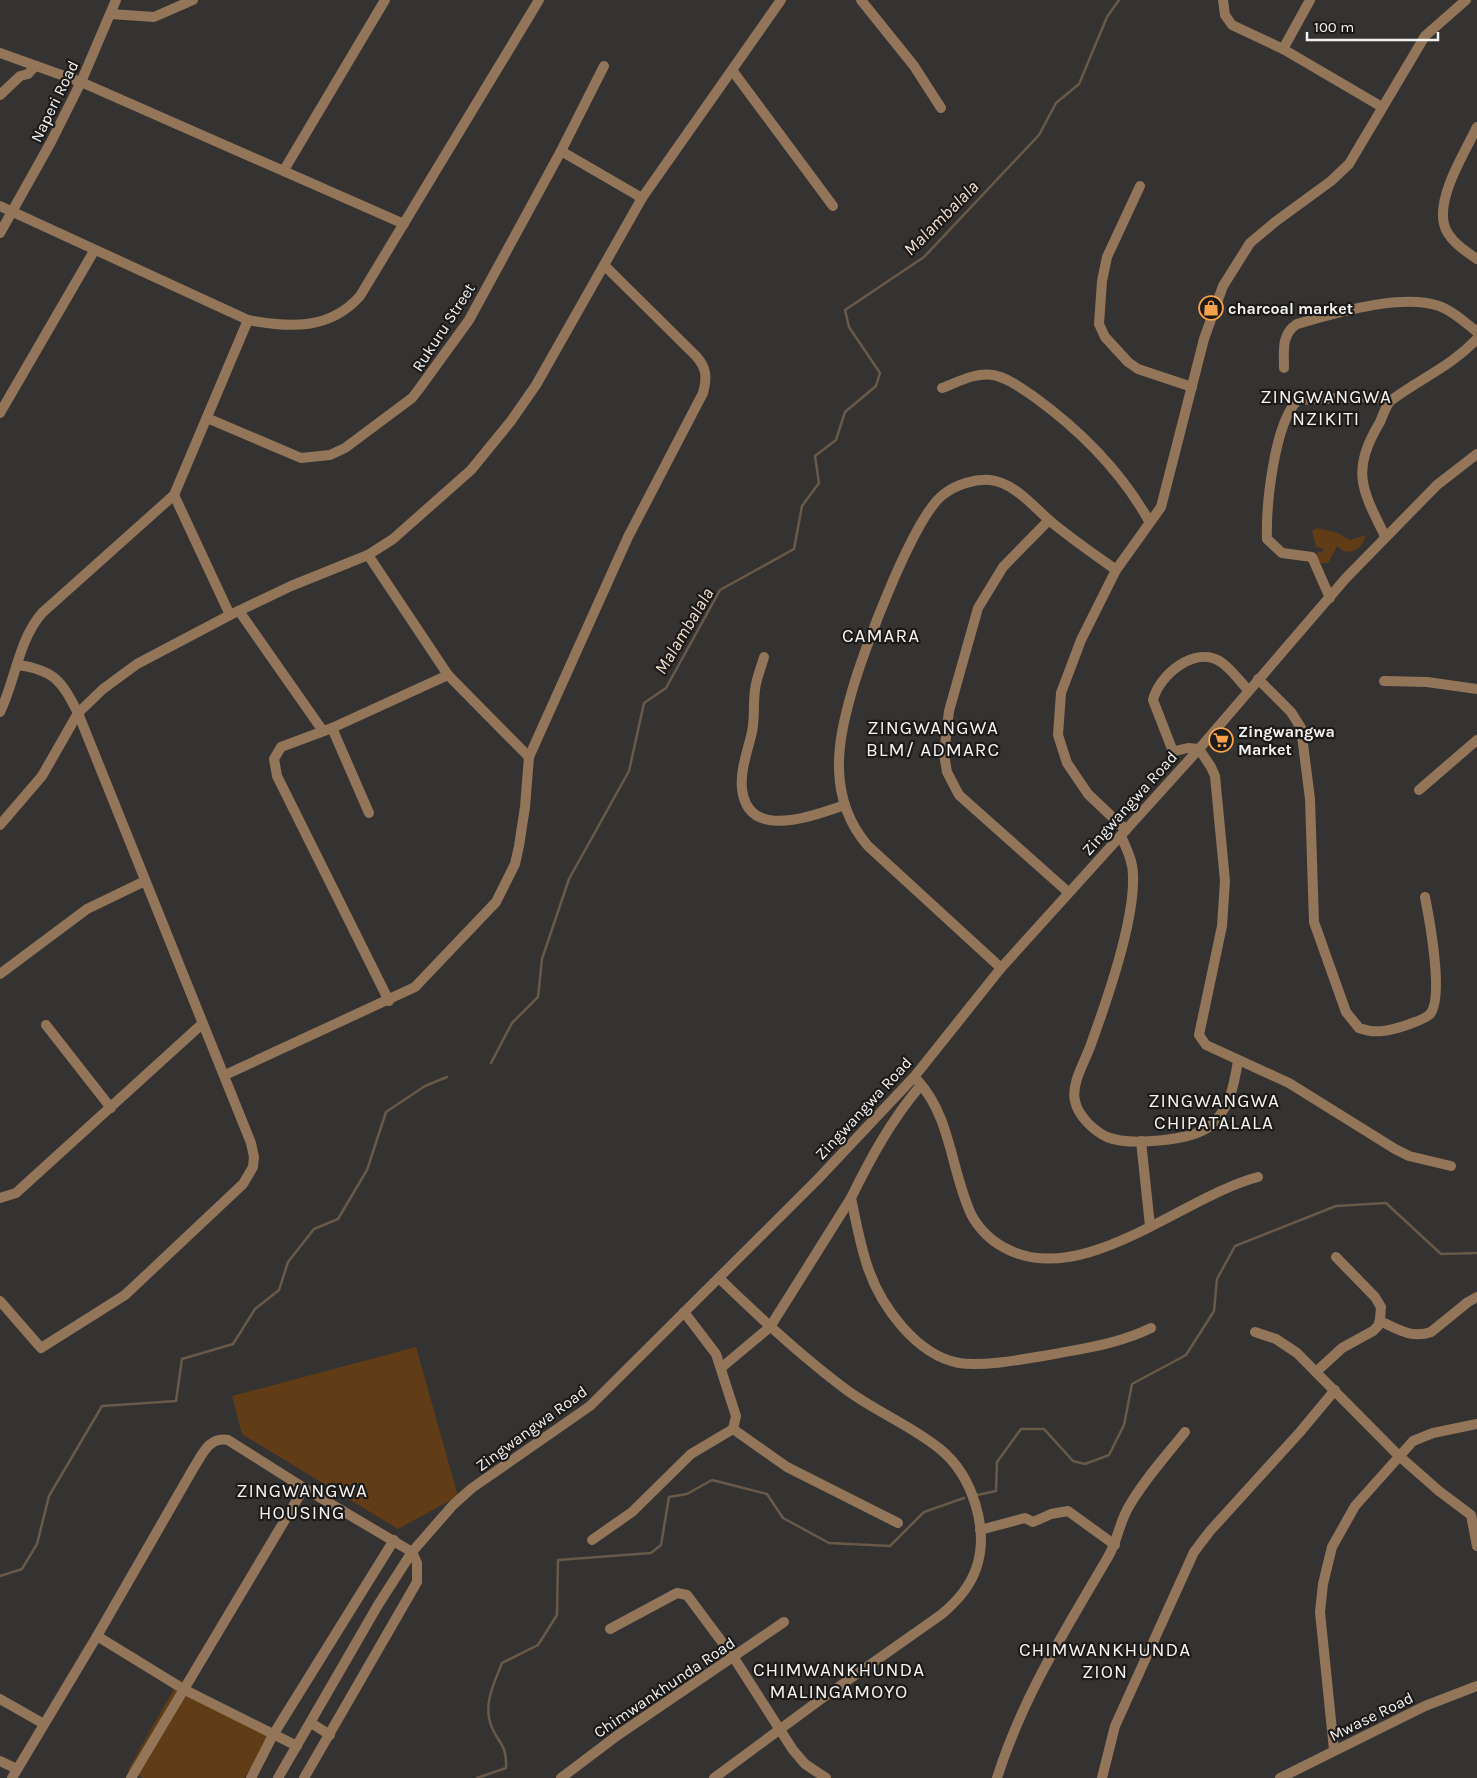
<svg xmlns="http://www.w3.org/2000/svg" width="1477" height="1778" viewBox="0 0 1477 1778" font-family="Karla,sans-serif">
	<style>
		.green { fill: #603c17 }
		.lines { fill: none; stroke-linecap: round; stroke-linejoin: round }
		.stream { stroke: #685949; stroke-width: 2.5 }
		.minor { stroke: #937559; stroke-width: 10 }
		.tertiary { stroke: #937559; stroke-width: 10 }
		.labels { text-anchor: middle; stroke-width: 4.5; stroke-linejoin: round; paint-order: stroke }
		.street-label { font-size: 16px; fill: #f4f3f2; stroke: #1c1b1a }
		.poi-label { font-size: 16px; font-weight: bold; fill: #f4f3f2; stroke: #1c1b1a; text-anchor: start }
		.water-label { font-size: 18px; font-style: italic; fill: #f3e1d0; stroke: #1c1b1a }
		.quarter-label { font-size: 19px; letter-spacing: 1px; fill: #f4f3f2; stroke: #1c1b1a }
	</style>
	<rect width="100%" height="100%" fill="#353331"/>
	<!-- green -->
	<g class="green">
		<path d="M1317 528 1338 533 1350 540 1366 535C1362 550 1348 558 1337 546L1328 563H1321L1316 558 1318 552 1324 551 1322 548 1316 547 1312 531Z"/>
		<path d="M416 1347 458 1496 398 1529 242 1434 232 1396Z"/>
		<path d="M179 1680 273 1735 244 1778H143L128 1770Z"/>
	</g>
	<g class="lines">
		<!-- stream -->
		<g class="stream">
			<path d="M491 1063 512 1023 538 997 542 959 569 879 629 771 644 703 666 688 720 590 794 549 802 506 819 483 815 456 836 440 845 412 876 386 880 373 849 327 845 310 924 257 1039 135 1056 103 1079 84 1107 17 1119 0"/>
			<path d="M977 1495 996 1491 997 1462 1021 1429H1044L1073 1461 1085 1464 1109 1455 1124 1425 1132 1384 1186 1355 1214 1311 1217 1279 1235 1246 1336 1206 1386 1203 1441 1254 1477 1253"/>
			<path d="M0 1576 22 1569 37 1544 49 1496 102 1406 176 1401 182 1359 233 1344 255 1309 279 1290 288 1262 314 1229 338 1219 367 1170 386 1112 425 1086 447 1077"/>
			<path d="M477 1778 506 1768C507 1741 496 1743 490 1722 484 1702 495 1681 502 1663L538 1645 557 1615 558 1560 651 1553 661 1545 669 1497 687 1494 712 1480 767 1494 783 1518 829 1543 890 1546 924 1512 964 1498"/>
		</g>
		<!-- minor -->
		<g class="minor">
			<path d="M861 0 914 66 941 108"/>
			<path d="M1223 0 1225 15 1232 25 1283 49 1382 107"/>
			<path d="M111 14 154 17 193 0"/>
			<path d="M1283 49 1310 0"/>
			<path d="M0 53 81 82 404 224"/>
			<path d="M732 70 833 206"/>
			<path d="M0 95 20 76 28 74 35 66"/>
			<path d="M1477 127C1465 152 1437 196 1444 224 1447 239 1465 251 1477 259"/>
			<path d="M561 151 642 198"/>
			<path d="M284 170 385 0"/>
			<path d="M1140 186 1107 257 1102 281 1099 324 1105 337 1128 362 1138 369 1192 387"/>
			<path d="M0 206 248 320C290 328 330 330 360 296L539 0"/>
			<path d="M0 233 51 142 81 82 116 0"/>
			<path d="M1284 368C1284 351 1281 334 1297 324 1336 313 1400 293 1439 306 1453 311 1466 323 1477 332"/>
			<path d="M942 388C958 382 976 372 993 375 1008 378 1021 388 1033 396 1080 430 1121 471 1149 521"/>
			<path d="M0 413 94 251"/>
			<path d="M207 418 301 458 330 455 345 448 412 398 419 389 469 320 561 151 604 66"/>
			<path d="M174 495 230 615"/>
			<path d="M1049 520 1003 567 978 608 949 711 944 754 947 772 959 795 1068 892"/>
			<path d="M1385 536C1361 488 1351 471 1380 422 1383 415 1387 402 1393 399 1423 377 1450 367 1477 339"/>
			<path d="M368 555 448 675 529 757"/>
			<path d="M1330 598 1312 557 1282 553 1267 539C1266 506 1274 423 1298 400L1364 397 1391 400"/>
			<path d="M239 611 323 731"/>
			<path d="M764 657C761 668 756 679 755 690 753 704 755 718 752 732 748 750 740 770 742 789 748 842 814 815 845 805"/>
			<path d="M1258 679 1291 712 1301 728 1310 799 1314 922 1346 1012 1359 1028C1375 1034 1389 1031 1404 1026 1412 1023 1423 1020 1429 1015 1445 1001 1429 917 1425 897"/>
			<path d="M1384 681 1427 682 1477 689"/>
			<path d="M1248 690C1240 681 1231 669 1221 662 1195 645 1159 675 1153 700L1172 749 1175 751 1188 748 1199 749 1211 767 1215 776 1225 881 1222 926 1199 1035 1206 1045 1289 1083 1395 1149 1409 1156 1451 1166"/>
			<path d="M0 712C16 679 18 641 42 613L174 495 248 320"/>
			<path d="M332 728 369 813"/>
			<path d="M1419 790 1477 740"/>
			<path d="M0 825 42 776 78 713 103 689 137 664 230 615 291 586 368 555 393 539 471 470 511 421 536 385 642 198 781 0"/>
			<path d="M1126 830 1088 794 1067 763 1058 735 1061 693 1081 640 1116 570 1161 507 1204 339 1223 286 1250 243 1275 222 1331 181 1349 164 1425 36 1466 0"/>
			<path d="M1121 836C1126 848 1133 861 1133 875 1135 921 1106 1003 1090 1047 1084 1063 1071 1084 1075 1101 1078 1116 1094 1131 1107 1137 1129 1146 1191 1141 1210 1126 1230 1109 1234 1085 1238 1061"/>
			<path d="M1001 968 868 846C849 824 840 799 839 770 838 743 845 716 852 691 863 652 914 515 944 494 957 484 975 479 990 480 1013 482 1033 506 1049 520 1070 538 1094 554 1116 570"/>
			<path d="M0 974 87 909 145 881"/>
			<path d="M389 1001 277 776 274 759 281 747 332 728 448 675"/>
			<path d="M46 1025 111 1108"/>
			<path d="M225 1075 415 987 496 902 515 864 519 846 525 807 529 757 628 537 703 393C707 378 707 368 696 356L605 266"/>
			<path d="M918 1081C951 1117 951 1171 971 1214 978 1228 991 1241 1005 1248 1082 1290 1184 1196 1258 1177"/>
			<path d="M921 1085C892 1119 871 1157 851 1198 856 1221 860 1245 868 1268 881 1306 916 1355 959 1363 984 1367 1024 1359 1049 1355 1085 1348 1118 1344 1151 1328"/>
			<path d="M1141 1141 1150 1226"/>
			<path d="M0 1198 16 1193 202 1024"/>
			<path d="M0 1301 41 1348 125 1295 243 1184 253 1167 254 1157 251 1143 78 713C62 682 55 670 18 665"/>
			<path d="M1380 1321C1397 1329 1412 1339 1431 1332L1468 1302 1477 1297"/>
			<path d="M1255 1332 1276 1339 1297 1353 1398 1455 1439 1491 1471 1515 1477 1546"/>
			<path d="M721 1368 770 1327 851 1198"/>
			<path d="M1316 1372 1342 1348 1373 1331 1378 1326 1380 1319 1381 1307 1375 1297 1336 1257"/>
			<path d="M733 1429 787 1467 898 1523"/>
			<path d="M980 1530 1025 1518 1033 1522 1051 1514 1068 1511 1115 1545"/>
			<path d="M592 1540 632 1512 691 1454 733 1429 736 1416 716 1354 684 1312"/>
			<path d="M610 1629 677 1593 687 1595 734 1658 793 1750 805 1764 826 1778"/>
			<path d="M97 1636 185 1690 297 1746"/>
			<path d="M0 1699 44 1724"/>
			<path d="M311 1723 330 1735"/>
			<path d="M1334 1750 1320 1612 1323 1584 1332 1547 1355 1506 1413 1441 1433 1433 1477 1424"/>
			<path d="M0 1761 17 1769"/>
			<path d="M12 1778 97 1636 193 1469C202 1455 209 1436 228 1440L304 1488 412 1552 417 1563V1582L304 1778"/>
			<path d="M131 1778 304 1488"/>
			<path d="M251 1778 273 1735 394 1540"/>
			<path d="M561 1778 618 1735 784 1622"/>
			<path d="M714 1778 817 1702 942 1614C957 1601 969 1588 976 1569 990 1529 972 1475 940 1449 911 1425 874 1411 844 1388 800 1355 759 1317 719 1278"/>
			<path d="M997 1778C1023 1696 1065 1631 1108 1557 1117 1542 1119 1524 1128 1508 1143 1481 1166 1456 1185 1432"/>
			<path d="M1102 1778 1115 1726 1194 1552 1210 1531 1300 1432 1335 1390"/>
			<path d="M1280 1778 1425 1706 1477 1686"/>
		</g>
		<!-- tertiary -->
		<path class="tertiary" d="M278 1778 378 1605 412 1552 453 1505 472 1488 590 1406 817 1180 914 1077 1001 968 1199 749 1346 578 1437 485 1477 454"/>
	</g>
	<!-- icons -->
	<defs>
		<g id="shop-ring" transform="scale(1.25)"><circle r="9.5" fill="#1c1b1a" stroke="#f7a248" stroke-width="1.5"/><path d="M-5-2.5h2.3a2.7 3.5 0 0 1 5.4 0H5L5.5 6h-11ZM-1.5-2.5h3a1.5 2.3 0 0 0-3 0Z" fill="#f7a248"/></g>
		<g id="supermarket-ring" transform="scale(1.25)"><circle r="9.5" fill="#1c1b1a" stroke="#f7a248" stroke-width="1.5"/><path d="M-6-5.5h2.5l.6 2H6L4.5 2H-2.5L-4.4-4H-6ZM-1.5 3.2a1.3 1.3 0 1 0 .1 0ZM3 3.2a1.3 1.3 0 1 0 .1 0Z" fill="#f7a248"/></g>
	</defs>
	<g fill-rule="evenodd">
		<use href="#shop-ring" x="1211" y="308"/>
		<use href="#supermarket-ring" x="1221" y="740"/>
	</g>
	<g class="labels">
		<!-- street labels -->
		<g class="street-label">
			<text transform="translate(54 101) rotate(-64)" y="6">Naperi Road</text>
			<text transform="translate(443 327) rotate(-57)" y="6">Rukuru Street</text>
			<text transform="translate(1129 803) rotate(-48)" y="6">Zingwangwa Road</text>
			<text transform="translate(863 1108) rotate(-47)" y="6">Zingwangwa Road</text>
			<text transform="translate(531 1428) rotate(-36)" y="6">Zingwangwa Road</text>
			<text transform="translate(664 1687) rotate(-34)" y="6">Chimwankhunda Road</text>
			<text transform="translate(1371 1716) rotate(-26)" y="6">Mwase Road</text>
		</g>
		<!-- poi labels -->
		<g class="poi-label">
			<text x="1228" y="314">charcoal market</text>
			<text x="1238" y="737">Zingwangwa<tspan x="1238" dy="18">Market</tspan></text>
		</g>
		<!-- water labels -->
		<g class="water-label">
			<text transform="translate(941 218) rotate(-45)" y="6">Malambalala</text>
			<text transform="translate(684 631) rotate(-59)" y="6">Malambalala</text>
		</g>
		<!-- quarter labels -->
		<g class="quarter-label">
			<text x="1326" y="403">ZINGWANGWA<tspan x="1326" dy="22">NZIKITI</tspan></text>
			<text x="881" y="642">CAMARA</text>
			<text x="933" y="734">ZINGWANGWA<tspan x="933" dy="22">BLM/ ADMARC</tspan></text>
			<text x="1214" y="1107">ZINGWANGWA<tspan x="1214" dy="22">CHIPATALALA</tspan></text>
			<text x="302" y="1497">ZINGWANGWA<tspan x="302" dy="22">HOUSING</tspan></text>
			<text x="1105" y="1656">CHIMWANKHUNDA<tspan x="1105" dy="22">ZION</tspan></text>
			<text x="839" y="1676">CHIMWANKHUNDA<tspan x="839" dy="22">MALINGAMOYO</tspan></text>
		</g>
	</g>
	<!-- scale -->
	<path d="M1307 32v8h131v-8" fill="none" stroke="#f4f3f2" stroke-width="2.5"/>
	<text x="1314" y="32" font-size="15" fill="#f4f3f2" stroke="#1c1b1a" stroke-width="4" paint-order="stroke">100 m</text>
</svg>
